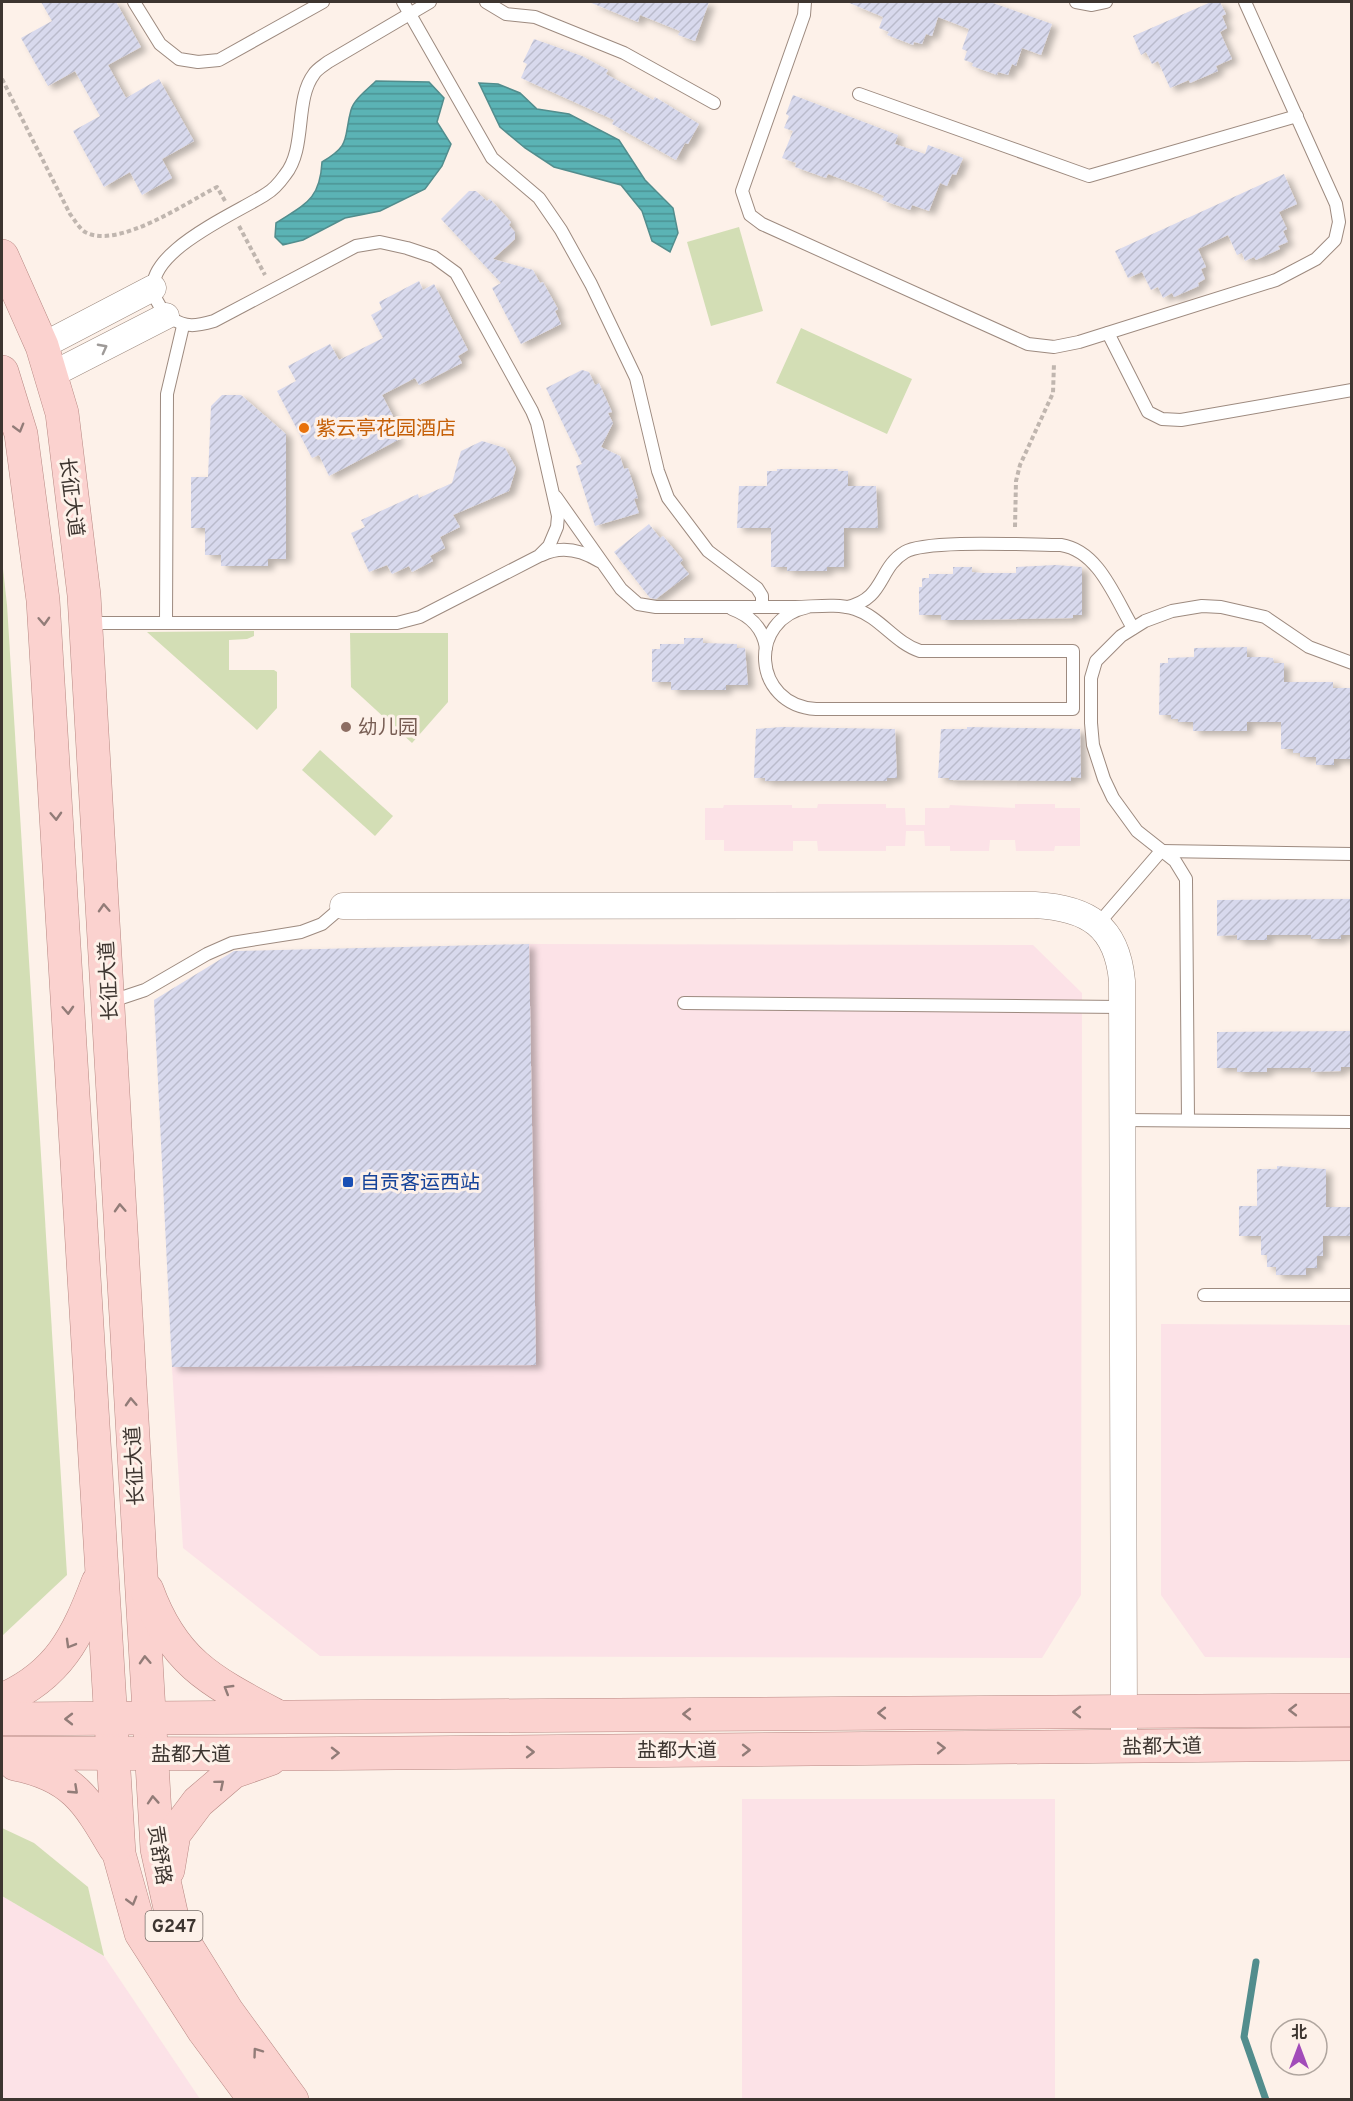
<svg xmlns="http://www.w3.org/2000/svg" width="1353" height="2101" viewBox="0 0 1353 2101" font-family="Overpass,'Noto Sans SC',sans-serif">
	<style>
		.commercial { fill: #fce2e7 }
		.green { fill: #d3deb5 }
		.water { fill: url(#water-rules); stroke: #528d8d; stroke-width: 1.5 }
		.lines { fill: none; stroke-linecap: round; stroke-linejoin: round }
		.stream { stroke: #528d8d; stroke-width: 7 }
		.building { fill: url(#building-hatch); filter: url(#shadow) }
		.lane-casing { stroke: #9d8a7f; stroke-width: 14 }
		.street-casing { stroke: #9d8a7f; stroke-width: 27 }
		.primary-casing { stroke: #b78883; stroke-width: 34 }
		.path { stroke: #c0b6af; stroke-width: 4; stroke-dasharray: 4.5 3; stroke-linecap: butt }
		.lane { stroke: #fff; stroke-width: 12 }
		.street { stroke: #fff; stroke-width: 26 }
		.primary { stroke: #fbd2cf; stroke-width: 33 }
		.oneway { stroke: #9e9a98 }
		.oneway2 { stroke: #927c78 }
		.food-dot { fill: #e8710a; stroke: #fdf1e9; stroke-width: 2 }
		.education-dot { fill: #8d6e63; stroke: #fdf1e9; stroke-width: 2 }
		.transit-dot { fill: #1a4fb4; stroke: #fdf1e9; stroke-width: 2 }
		.labels { text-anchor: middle; stroke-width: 6; stroke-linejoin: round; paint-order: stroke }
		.shield { fill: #fdf1e9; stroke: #776d68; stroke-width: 1.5 }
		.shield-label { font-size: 18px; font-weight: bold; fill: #3d3530 }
		.food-label { font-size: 20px; fill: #c56008; stroke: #fdf1e9; text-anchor: start }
		.street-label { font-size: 20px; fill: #3d3530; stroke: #fdf1e9 }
		.education-label { font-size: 20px; fill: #785e54; stroke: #fdf1e9; text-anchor: start }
		.transit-label { font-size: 20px; fill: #164399; stroke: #fdf1e9; text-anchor: start }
	</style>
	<defs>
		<pattern id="water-rules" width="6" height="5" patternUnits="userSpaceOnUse" patternTransform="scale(1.5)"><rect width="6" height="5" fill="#5bb3b5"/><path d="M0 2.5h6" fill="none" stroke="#4c9294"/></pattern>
		<pattern id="building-hatch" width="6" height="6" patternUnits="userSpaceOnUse" patternTransform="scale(1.5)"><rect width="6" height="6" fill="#d8d9ed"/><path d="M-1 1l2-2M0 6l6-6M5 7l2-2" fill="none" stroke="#babbcc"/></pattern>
		<filter id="shadow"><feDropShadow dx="6" dy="4" stdDeviation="3" flood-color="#0004"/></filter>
	</defs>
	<rect width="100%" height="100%" fill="#fdf1e9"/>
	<!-- commercial -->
	<g class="commercial">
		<path d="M818 804H886V808H905L906 825H925V808H949L950 805 1015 808V804H1055V808H1080V846H1055L1054 851H1016L1015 840H990L989 851H950V846H925L924 831H906L905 846H886V851H818L817 841H793V851H724V840H705V808H723L724 805H792V808H817Z"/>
		<path d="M529 944 1033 945 1082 993 1081 1595 1042 1658 320 1656 183 1548 172 1367 536 1364Z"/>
		<path d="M1161 1324 1351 1325V1658L1205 1657 1161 1595Z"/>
		<rect x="742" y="1799" width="313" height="300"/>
		<path d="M2 1896 104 1956 200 2099 2 2100Z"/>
	</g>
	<!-- green -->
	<g class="green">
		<path d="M739 227 763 311 711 326 687 242Z"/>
		<path d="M801 328 912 379 887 434 776 383Z"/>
		<path d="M2 560 7 605 67 1575 2 1636Z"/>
		<path d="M254 631V636L247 639 229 640V670H274L277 672V708L257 730 147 632Z"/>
		<path d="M350 633H448V702L412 743 351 687Z"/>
		<path d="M320 750 393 816 375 836 302 770Z"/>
		<path d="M2 1828 34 1843 88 1887 104 1956 2 1896Z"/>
	</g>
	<!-- water -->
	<g class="water">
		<path d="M376 81 429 82 444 98 437 122 451 144 442 166 425 189 380 211 345 218 303 240 283 245 275 237 276 223C305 204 320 200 322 162 352 144 343 139 351 110 354 99 368 89 376 81Z"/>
		<path d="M479 83 498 84 520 93 537 109 569 114 619 140 645 180 673 208 678 233 670 252 652 241 642 211 621 185 554 167 525 148 500 127Z"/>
	</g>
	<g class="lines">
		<!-- stream -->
		<path class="stream" d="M1256 1962 1244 2037 1266 2100"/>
	</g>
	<!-- building -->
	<g class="building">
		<path d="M41 2H116L141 47 108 65 126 98 159 79 194 141 162 159 172 178 142 195 130 172 104 187 73 131 100 116 75 71 48 86 21 38 52 21Z"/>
		<path d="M589 2H709L695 41 678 35 680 31 640 15 638 22Z"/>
		<path d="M847 2H990L1052 24 1041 55 1022 48 1016 66 1012 64 1008 75 998 72 997 75 972 66 973 63 964 60 967 51 962 49 969 29 938 17 932 36 926 34 922 44 914 42 913 45 887 35 889 32 879 28 883 17Z"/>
		<path d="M1211 2H1220L1226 14 1222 16 1227 28 1220 32 1232 59 1216 66 1218 71 1190 83 1189 80 1170 88 1158 61 1152 64 1146 52 1141 55 1133 36Z"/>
		<path d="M534 39 582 56 608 70 606 74 653 100 655 97 699 124 688 144 685 143 676 160 612 124 614 120 521 78 527 64 523 62Z"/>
		<path d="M793 95 898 135 895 144 925 154 928 145 963 158 956 175 952 174 947 186 940 183 929 211 912 205 910 210 882 200 884 196 865 188 828 174 826 178 795 167 796 163 782 158 793 131 784 128 789 116 786 114Z"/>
		<path d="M1284 174 1297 204 1279 212 1287 229 1283 231 1288 242 1278 246 1280 249 1256 260 1254 257 1245 261 1242 253 1237 255 1228 235 1198 249 1206 267 1201 269 1205 279 1198 283 1199 286 1174 297 1172 293 1163 298 1158 287 1151 290 1142 272 1128 278 1115 251Z"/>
		<path d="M469 191H476L487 201 490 199 511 222 509 225 515 232V239L493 259 533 270 540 283 543 282 558 309 555 311 561 324 521 344 492 288 501 283 441 219Z"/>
		<path d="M419 281 423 290 434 284 468 350 458 356 462 363 419 385 415 378 382 395 393 416 387 419 398 440 329 476 319 455 312 458 277 391 296 381 288 366 330 344 339 360 383 338 371 315 382 309 379 302Z"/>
		<path d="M582 370 589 372 595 385 599 383 612 412 608 413 613 423 601 447 620 456 624 469 628 468 638 498 634 499 639 513 595 526 576 466 582 464 546 388Z"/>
		<path d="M222 395H241L286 434V559H268V566H221V555H205V528H191V477H208L211 406Z"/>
		<path d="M482 441 505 448 516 468 509 491 453 515 460 527 440 537 445 548 430 556 433 561 412 572 409 566 392 574 387 565 369 572 351 533 365 527 361 520 418 494 419 498 452 483 461 451Z"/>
		<path d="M777 469H838V471H848V486H876L878 528H844V567H827V571H787V567H771V528H737L739 486H767V471H777Z"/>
		<path d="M649 524 660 538 663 536 683 560 680 563 689 574 656 599 650 598 614 552Z"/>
		<path d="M1056 565 1082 567V615H1073V618L963 620H941V615H919V587H922V578H929V574H953V567H972V572L982 573H1016V567Z"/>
		<path d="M684 638H703V643L737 644V648H745L748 685H726V690H671V682H652V649H660V644H684Z"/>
		<path d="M1247 647V657H1264L1273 658 1274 663H1284V682H1333V688H1352V759H1334V765H1316V757H1300V753H1293V749H1281V722H1247V731H1193V722H1178V719H1171V715H1159L1160 663H1168V658L1194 657V648Z"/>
		<path d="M782 727 895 729 897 778H887V781H765V778H754L756 729Z"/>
		<path d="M967 727 1080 729 1081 778 1071 777V781L949 780V778H938L941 729H967Z"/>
		<path d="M1352 899V935H1341V939H1311V935H1267V940H1237V935L1217 936V900Z"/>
		<path d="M529 944 536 1365 172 1367 154 1000 234 951Z"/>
		<path d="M1352 1031V1067H1341V1071L1311 1072V1068H1267V1072H1237V1068H1217V1032Z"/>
		<path d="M1277 1166 1326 1169V1207H1352V1236H1323V1256H1317V1268H1306V1275H1276V1267H1267V1255H1261V1236H1239V1206H1257V1169H1277Z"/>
	</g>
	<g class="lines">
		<!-- lane casing -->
		<g class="lane-casing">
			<g id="lane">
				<path d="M134 2 160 44 179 59 198 62 219 60 323 2"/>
				<path d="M403 2 492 158 539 198 561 230 591 284 636 378 658 471 668 498 708 551 757 588 762 596V607"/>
				<path d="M486 2 506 14 535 17 624 53 714 103"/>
				<path d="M805 2 804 15 742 191 750 215 762 224 1028 344 1054 347 1079 342 1276 280 1316 259 1335 240 1339 222 1336 204 1245 2"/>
				<path d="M1076 2 1092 5 1106 2"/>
				<path d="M859 94 1089 176 1297 116"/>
				<path d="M1108 333 1148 412 1162 419 1181 420 1352 390"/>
				<path d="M556 497 621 589 638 604 656 607C703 607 749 607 795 607 814 607 836 603 855 609 880 617 895 643 920 651H1073V709H816C752 705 747 619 808 607"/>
				<path d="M542 555C562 545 581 550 599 561"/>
				<path d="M847 607C885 599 878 568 905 552 926 539 1030 545 1061 545 1099 551 1115 598 1133 628"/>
				<path d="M732 609C751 616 763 628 766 648"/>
				<path d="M87 623H397L420 617 539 556 549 546 557 527 558 516 537 423 532 411 456 273 434 257 407 248 380 242 356 246 214 321C196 326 186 328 171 318 164 314 160 307 157 301 132 256 238 213 266 194 273 190 280 182 285 175 307 148 294 100 314 74 317 69 323 66 328 62L430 2"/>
				<path d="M166 623 167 394 183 326"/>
				<path d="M1098 924 1161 851 1352 854"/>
				<path d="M109 1002 145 990 207 954 232 943 301 932 322 924 343 906"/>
				<path d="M684 1003 1122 1007"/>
				<path d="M1122 1120 1352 1122"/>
				<path d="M1188 1120 1186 879 1175 861 1137 831 1113 798 1104 779 1093 745 1091 723V678L1096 661 1121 636 1145 621 1172 611 1202 606 1221 607 1265 617 1309 647 1352 663"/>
				<path d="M1204 1295H1352"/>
			</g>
		</g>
		<!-- street casing -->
		<g class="street-casing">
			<g id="street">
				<path d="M42 346 153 288"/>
				<path d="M51 375 166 316"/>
				<path d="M343 906 1035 905C1088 908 1117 926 1122 981L1124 1729"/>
			</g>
		</g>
		<!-- primary casing -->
		<g class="primary-casing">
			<g id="primary">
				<path d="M2 256 42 346 62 413 84 595 157 1849 174 1926 227 2011 292 2100"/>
				<path d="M2 372 21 434 43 600 119 1854 141 1933 204 2031 255 2100"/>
				<path d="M147 1590C173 1662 211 1681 275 1715"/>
				<path d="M2 1700C59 1675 77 1637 98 1582"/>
				<path d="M2 1719 1352 1710"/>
				<path d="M2 1753 283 1754 1352 1744"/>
				<path d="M15 1764C72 1775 87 1800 115 1848"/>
				<path d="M168 1870 174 1834 198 1802 233 1772 270 1759"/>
			</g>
		</g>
		<!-- path -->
		<g class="path">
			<path d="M2 79 70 214C74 219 79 228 85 232 118 250 187 202 217 187L225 201"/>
			<path d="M239 226 265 275"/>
			<path d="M1015 527 1016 481 1020 465 1053 393 1054 363"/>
		</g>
		<!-- lane -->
		<use href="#lane" class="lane"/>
		<!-- street -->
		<use href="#street" class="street"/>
		<!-- primary -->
		<use href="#primary" class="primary"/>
	</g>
	<!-- one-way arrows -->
	<defs><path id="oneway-chevron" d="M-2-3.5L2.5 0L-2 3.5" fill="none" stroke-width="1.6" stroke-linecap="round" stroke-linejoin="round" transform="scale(1.5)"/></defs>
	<use class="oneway" href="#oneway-chevron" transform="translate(103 348) rotate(-28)"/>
	<g class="oneway2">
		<use href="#oneway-chevron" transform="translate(19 428) rotate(74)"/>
		<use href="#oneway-chevron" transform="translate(44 621) rotate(87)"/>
		<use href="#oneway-chevron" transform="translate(56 816) rotate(87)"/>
		<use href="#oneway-chevron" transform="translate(104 908) rotate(-93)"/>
		<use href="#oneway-chevron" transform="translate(68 1010) rotate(87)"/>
		<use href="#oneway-chevron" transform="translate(120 1208) rotate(-93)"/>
		<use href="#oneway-chevron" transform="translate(131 1402) rotate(-93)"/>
		<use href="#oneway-chevron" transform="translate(70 1644) rotate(120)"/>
		<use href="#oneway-chevron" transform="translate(145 1660) rotate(-93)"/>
		<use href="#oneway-chevron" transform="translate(228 1689) rotate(-149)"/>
		<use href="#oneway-chevron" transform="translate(1293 1710) rotate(180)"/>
		<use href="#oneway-chevron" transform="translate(1077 1712) rotate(180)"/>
		<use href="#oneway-chevron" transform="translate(882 1713) rotate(180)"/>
		<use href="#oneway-chevron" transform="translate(687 1714) rotate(180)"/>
		<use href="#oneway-chevron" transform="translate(69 1719) rotate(-180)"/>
		<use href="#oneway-chevron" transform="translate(941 1748) rotate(-1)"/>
		<use href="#oneway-chevron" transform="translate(746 1750)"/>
		<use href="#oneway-chevron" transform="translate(530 1752)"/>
		<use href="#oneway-chevron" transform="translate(335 1753) rotate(-1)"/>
		<use href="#oneway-chevron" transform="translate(220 1784) rotate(-40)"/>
		<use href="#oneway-chevron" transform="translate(74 1790) rotate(43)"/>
		<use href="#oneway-chevron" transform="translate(153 1800) rotate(-94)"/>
		<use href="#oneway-chevron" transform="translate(132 1901) rotate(74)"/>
		<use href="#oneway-chevron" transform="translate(257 2052) rotate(-126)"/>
	</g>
	<!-- markers -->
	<circle class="food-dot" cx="304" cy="428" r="6"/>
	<circle class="education-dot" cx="346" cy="727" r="6"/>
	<rect class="transit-dot" x="342" y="1176" width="12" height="12" rx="3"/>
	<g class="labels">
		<!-- shield labels -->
		<rect class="shield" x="145.5" y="1911" width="57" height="30" rx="4.5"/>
		<g class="shield-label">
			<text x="174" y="1932">G247</text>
		</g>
		<!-- food labels -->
		<g class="food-label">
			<text x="316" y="435">紫云亭花园酒店</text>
		</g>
		<!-- street labels -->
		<g class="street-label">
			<text transform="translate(72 497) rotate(83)" y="7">长征大道</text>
			<text transform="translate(108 981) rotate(-93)" y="7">长征大道</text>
			<text transform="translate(134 1466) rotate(-93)" y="7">长征大道</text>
			<text transform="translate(1162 1746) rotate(-1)" y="7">盐都大道</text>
			<text x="677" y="1757">盐都大道</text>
			<text x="191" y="1761">盐都大道</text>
			<text transform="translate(160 1855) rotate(81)" y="7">贡舒路</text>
		</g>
		<!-- education labels -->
		<g class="education-label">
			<text x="358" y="734">幼儿园</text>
		</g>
		<!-- transit labels -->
		<g class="transit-label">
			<text x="360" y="1189">自贡客运西站</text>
		</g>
	</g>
	<!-- border -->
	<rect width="1353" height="2101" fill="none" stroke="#3d3530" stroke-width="6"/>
	<!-- north arrow -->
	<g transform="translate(1299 2047)"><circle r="28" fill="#fdf1e9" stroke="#b0a69f" stroke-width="1.5"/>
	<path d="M0-4.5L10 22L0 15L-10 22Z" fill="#a24cb9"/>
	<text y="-9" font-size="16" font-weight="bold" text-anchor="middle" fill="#3d3530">北</text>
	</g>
</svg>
